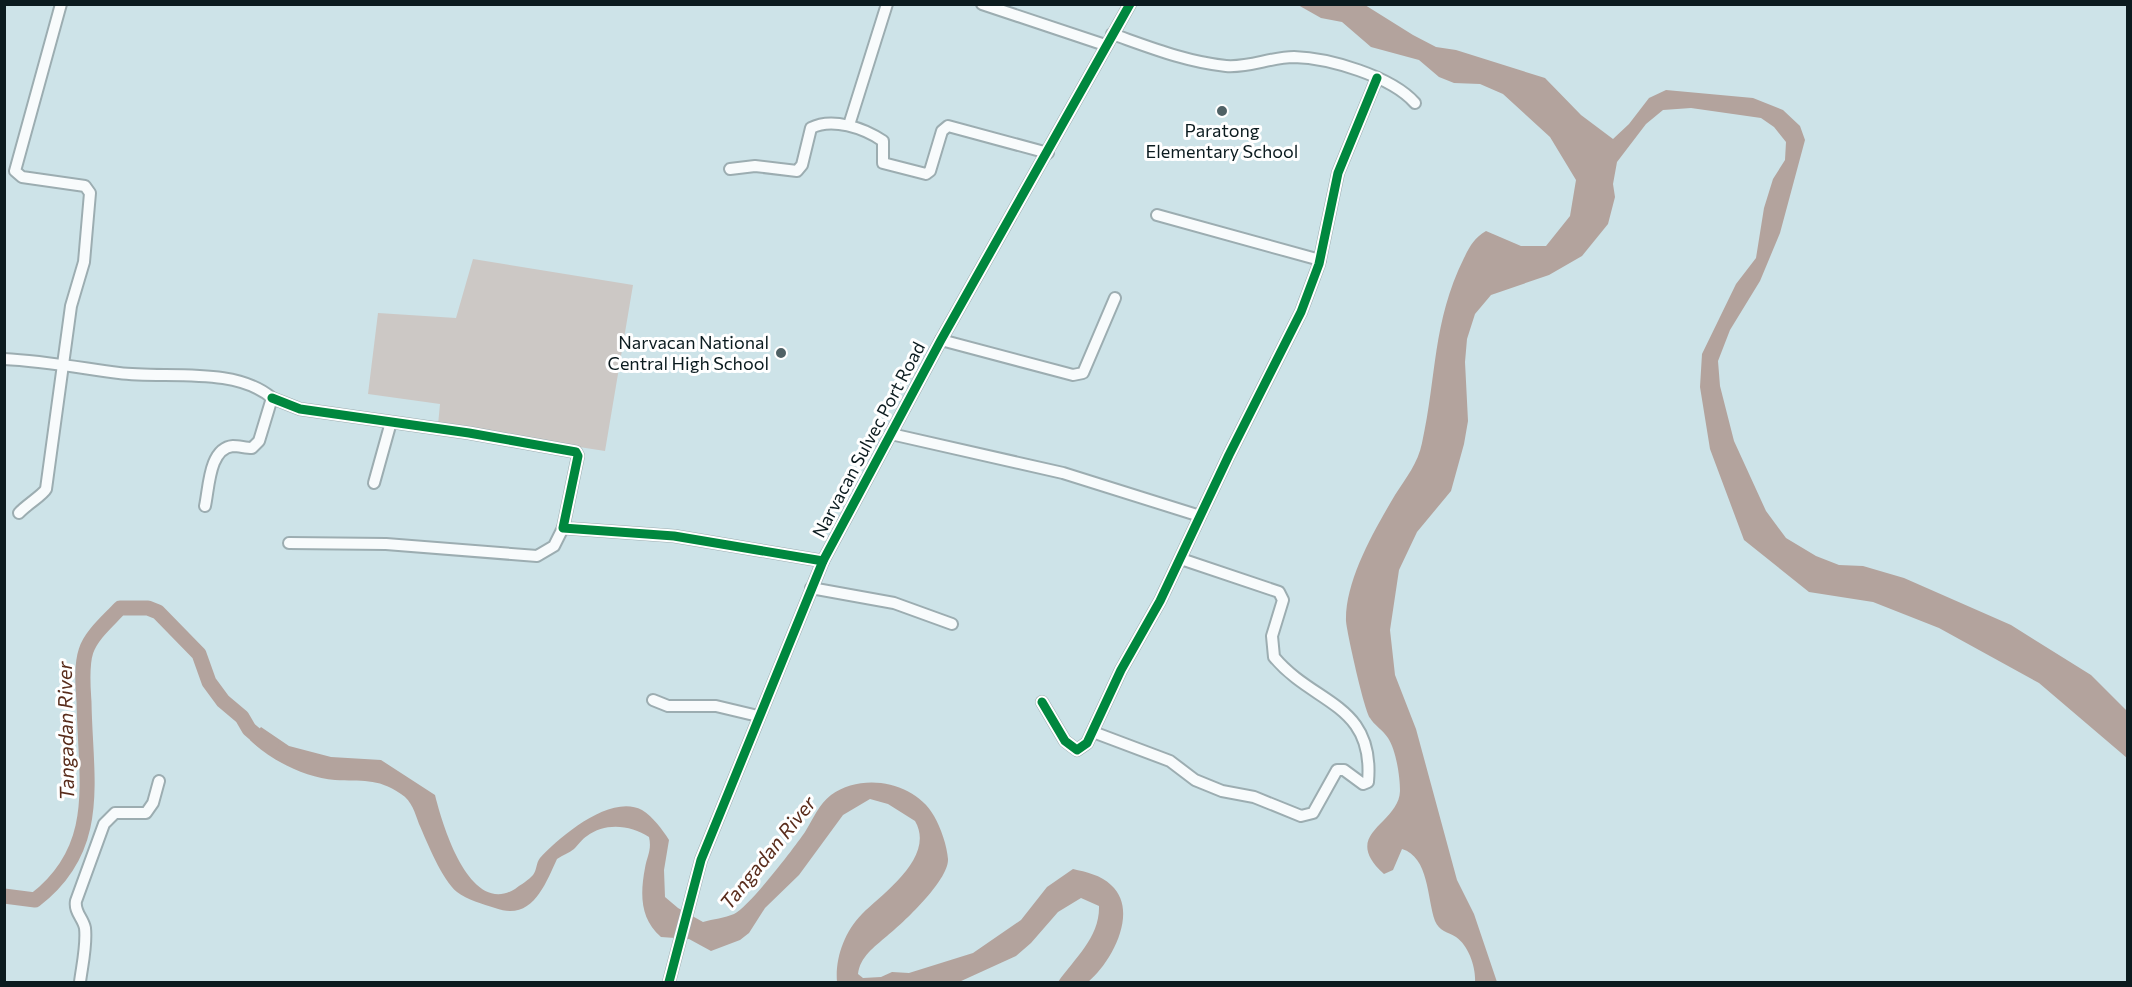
<svg xmlns="http://www.w3.org/2000/svg" width="2132" height="987" viewBox="0 0 2132 987" font-family="Commissioner,sans-serif">
	<style>
		.green { fill: #ccc8c5 }
		.water { fill: #b3a39d }
		.lines { fill: none; stroke-linecap: round; stroke-linejoin: round }
		.river { stroke: #b3a39d; stroke-width: 15 }
		.minor-casing { stroke: #9cadb1; stroke-width: 14 }
		.minor { stroke: #f8fbfc; stroke-width: 10 }
		.cycleway-casing { stroke: #fff; stroke-width: 13 }
		.cycleway { stroke: #00873e; stroke-width: 9 }
		.poi-dot { fill: #4f6165; stroke: #fff; stroke-width: 2 }
		.labels { text-anchor: middle; stroke-width: 6; stroke-linejoin: round; paint-order: stroke }
		.poi-label { font-size: 18px; fill: #0b1b1f; stroke: #fff }
		.street-label { font-size: 18px; fill: #0b1b1f; stroke: #fff }
		.water-label { font-size: 20px; font-style: italic; fill: #592c1b; stroke: #fff }
	</style>
	<rect width="100%" height="100%" fill="#cde3e8"/>
	<!-- green -->
	<path class="green" d="M473 259 633 285 605 451 438 425 440 404 368 394 378 313 456 318Z"/>
	<!-- water -->
	<g class="water">
		<path d="M1298 5H1365L1413 35 1436 47 1456 50 1545 78 1581 115 1613 139 1629 124 1649 98 1666 90 1753 98 1783 110 1800 126 1805 140 1780 233 1760 281 1730 330 1718 361 1720 386 1734 441 1766 511 1786 538 1816 556 1839 565 1863 566 1904 578 2011 625 2091 675 2127 711V758L2039 683 1939 628 1873 602 1809 592 1744 540 1710 449 1700 387 1702 354 1736 284 1756 258 1764 208 1773 179 1785 160 1786 142 1774 127 1761 118 1691 108 1663 110 1646 124 1617 162 1613 184 1615 197 1608 224 1582 256 1549 275 1491 295 1475 314 1467 339 1465 362 1468 421 1464 444 1451 491 1417 532 1399 570 1390 630 1395 675 1416 729 1457 880 1474 914 1497 982H1475C1476 968 1469 946 1456 937 1448 932 1439 931 1435 921 1427 898 1429 857 1402 849L1393 870 1384 874C1339 833 1399 825 1400 791 1400 776 1396 750 1388 738 1383 730 1374 725 1370 718 1364 709 1347 633 1346 621 1345 580 1375 529 1395 495 1406 478 1418 463 1422 443 1437 376 1432 323 1464 258 1470 246 1474 238 1486 231L1521 246H1546L1570 216 1576 180 1550 137 1503 94 1480 84 1454 83 1439 77 1419 60 1371 47 1342 22 1321 18Z"/>
		<path d="M261 727 289 746 331 757 381 760 435 795C442 823 469 917 515 889 520 885 529 880 533 875 537 870 536 863 540 858 559 837 611 793 642 810 653 817 662 829 669 840L664 870 665 897 678 908 703 922C713 919 725 918 734 914 749 907 794 848 805 832 813 819 819 804 831 795 863 772 915 782 934 816 941 828 947 846 948 859 949 880 903 923 887 936 874 947 860 957 858 974L863 978 881 977 892 972 909 973 973 953 1021 920 1047 887 1073 869C1086 872 1101 875 1111 885 1140 911 1111 963 1088 982H1058C1075 958 1100 937 1099 906L1081 898 1058 912 1031 943 1016 956 959 982H837C835 959 844 932 862 914 883 893 936 857 915 821L888 804 870 799 843 815 799 875 765 908 749 933 740 940 711 951 689 939 661 937C640 919 640 894 645 868 647 856 652 850 649 837 631 825 605 822 587 836 582 839 578 845 574 849 569 853 563 855 557 859 545 885 532 922 495 908 483 904 467 900 457 892 442 880 427 842 419 824 415 813 412 801 401 794 376 777 362 782 335 780 306 778 270 760 250 740Z"/>
	</g>
	<g class="lines">
		<!-- river -->
		<path class="river" d="M4 896 35 900C104 847 85 778 84 702 83 687 81 666 86 651 91 635 108 621 120 608H148L158 612 199 654 209 682 223 701 242 717 249 729 263 741 271 744"/>
		<!-- minor casing -->
		<g class="minor-casing">
			<g id="minor">
				<path d="M982 4 1105 45"/>
				<path d="M1112 34C1149 47 1186 62 1226 66 1249 68 1271 57 1294 57 1329 58 1391 76 1415 103"/>
				<path d="M849 125 887 4"/>
				<path d="M730 169 755 166 797 171 802 165 811 128C832 117 864 128 883 141V163L926 174 930 171 942 131 948 126 1048 153"/>
				<path d="M1157 215 1320 260"/>
				<path d="M941 340 1073 375 1083 373 1115 298"/>
				<path d="M4 359C43 361 81 368 119 373 165 379 235 366 272 398L259 441 252 448C246 448 239 446 233 446 209 448 209 488 205 506"/>
				<path d="M272 398 300 409 469 433 576 452 578 456 563 528 674 536 823 561"/>
				<path d="M891 434 1063 473 1200 516"/>
				<path d="M374 483 391 422"/>
				<path d="M19 513C26 505 43 495 46 489L71 306 84 262 90 193 85 186 22 177 15 171 61 4"/>
				<path d="M289 543 386 544 537 556 554 546 563 528"/>
				<path d="M811 588 894 603 952 624"/>
				<path d="M653 700 668 706H716L758 716"/>
				<path d="M1042 702 1065 741 1077 750 1087 743 1121 670 1160 601 1229 455 1301 312 1319 264 1338 173 1377 78"/>
				<path d="M1093 732 1170 761 1195 780 1222 791 1254 797 1301 816 1313 813 1337 770H1344L1363 784 1368 782C1375 703 1314 705 1274 657L1272 636 1283 600 1279 592 1181 559"/>
				<path d="M80 982C82 966 87 945 85 928 83 918 74 912 76 901L104 824 115 813H146L153 803 159 781"/>
				<path d="M669 982 701 860 823 561 941 340 1130 4"/>
			</g>
		</g>
		<!-- minor -->
		<use href="#minor" class="minor"/>
		<!-- cycleway casing -->
		<g class="cycleway-casing">
			<g id="cycleway">
				<path d="M272 398 300 409 469 433 576 452 578 456 563 528 674 536 823 561"/>
				<path d="M1042 702 1065 741 1077 750 1087 743 1121 670 1160 601 1229 455 1301 312 1319 264 1338 173 1377 78"/>
				<path d="M669 982 701 860 823 561 941 340 1130 4"/>
			</g>
		</g>
		<!-- cycleway -->
		<use href="#cycleway" class="cycleway"/>
	</g>
	<!-- markers -->
	<g class="poi-dot">
		<circle cx="1222" cy="111" r="6"/>
		<circle cx="781" cy="353" r="6"/>
	</g>
	<g class="labels">
		<!-- poi labels -->
		<g class="poi-label">
			<text x="1222" y="137">Paratong<tspan x="1222" dy="21">Elementary School</tspan></text>
			<text x="769" y="349" text-anchor="end">Narvacan National<tspan x="769" dy="21">Central High School</tspan></text>
		</g>
		<!-- street labels -->
		<g class="street-label">
			<text transform="translate(869 440) rotate(-62)" y="6">Narvacan Sulvec Port Road</text>
		</g>
		<!-- water labels -->
		<g class="water-label">
			<text transform="translate(66 731) rotate(-91)" y="7">Tangadan River</text>
			<text transform="translate(768 853) rotate(-51)" y="7">Tangadan River</text>
		</g>
	</g>
	<!-- border -->
	<rect width="2132" height="987" fill="none" stroke="#0b1b1f" stroke-width="12"/>
</svg>
